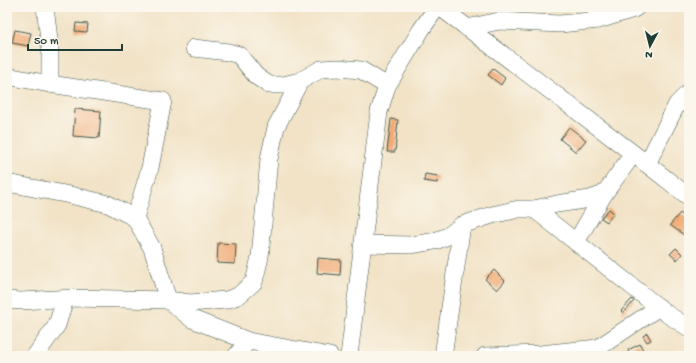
<svg xmlns="http://www.w3.org/2000/svg" width="696" height="363" viewBox="0 0 696 363" font-family="'Gochi Hand',sans-serif">
	<style>
		.building { fill: #f0aa75 }
		.lines { fill: none; stroke-linecap: round; stroke-linejoin: round }
		.minor-casing { stroke: #3f564a; stroke-width: 18 }
		.minor { stroke: #fff; stroke-width: 17 }
	</style>
	<rect width="100%" height="100%" fill="#fbf7ec"/>
	<filter id="ink" filterUnits="userSpaceOnUse"><feTurbulence type="fractalNoise" baseFrequency=".025" numOctaves="2"/><feDisplacementMap in="SourceGraphic" scale="8" xChannelSelector="R" yChannelSelector="G"/><feConvolveMatrix kernelMatrix="1 2 1 2 8 2 1 2 1" color-interpolation-filters="sRGB"/></filter>
	<filter id="wash" filterUnits="userSpaceOnUse"><feTurbulence type="fractalNoise" baseFrequency=".012" numOctaves="4" result="noise"/><feDisplacementMap in="SourceGraphic" scale="16" xChannelSelector="R" yChannelSelector="G"/><feGaussianBlur stdDeviation="0.9" result="paint"/><feColorMatrix in="noise" values="0 0 0 0 0 0 0 0 0 0 0 0 0 0 0 0 0 1.4 0 .05"/><feComposite in="paint" operator="in"/></filter>
	<g filter="url(#wash)">
		<rect width="100%" height="100%" fill="#f2e3c7"/>
		<g id="blocks">
			<!-- building -->
			<g class="building">
				<path d="M76 23 88 24 87 32 75 31Z"/>
				<path d="M15 30 31 33 28 46 12 43Z"/>
				<path d="M493 69 505 78 501 85 488 75Z"/>
				<path d="M75 109 101 111 99 138 73 136Z"/>
				<path d="M391 119 398 120 395 152H387Z"/>
				<path d="M569 127 586 140 576 152 560 139Z"/>
				<path d="M425 174 438 176 437 183 424 181Z"/>
				<path d="M609 209 614 213 607 222 601 218Z"/>
				<path d="M680 213 689 220V229L684 235 670 225Z"/>
				<path d="M218 243 236 244 235 264 217 263Z"/>
				<path d="M676 248 682 254 677 260 670 254Z"/>
				<path d="M318 258 341 260 340 275 317 273Z"/>
				<path d="M494 270 505 281 497 290 485 279Z"/>
				<path d="M632 299 634 301 623 313 621 311Z"/>
				<path d="M647 333 651 340 647 342 643 336Z"/>
				<path d="M640 344 646 356H630L628 350Z"/>
			</g>
		</g>
	</g>
	<g filter="url(#ink)">
		<use href="#blocks" fill-opacity="0" stroke="#3f564a" stroke-width="1"/>
		<g class="lines">
			<!-- minor casing -->
			<g class="minor-casing">
				<g id="minor">
					<path d="M45 7 50 47V84"/>
					<path d="M440 7 647 164 689 197"/>
					<path d="M467 28 499 21 560 24 599 20 634 9 637 7"/>
					<path d="M194 48 228 52 239 55 256 76 269 85H283L300 81 321 69 337 68 361 70 387 86"/>
					<path d="M7 76 50 84 163 101 150 168 135 218"/>
					<path d="M647 164 677 104 689 92"/>
					<path d="M7 183 70 195 108 204 135 218 152 248 168 300 192 319 248 341 330 356"/>
					<path d="M534 209 667 314 689 328"/>
					<path d="M576 242 604 194"/>
					<path d="M363 244 412 245 435 241 448 236 462 225 492 215 519 209H534L557 204 590 199 604 194 633 154"/>
					<path d="M7 300 21 301 72 298 168 300 190 303 226 300 238 296 254 282 260 257 269 159 276 127 300 81"/>
					<path d="M35 356 57 325 65 299"/>
					<path d="M236 356 248 341"/>
					<path d="M349 356 379 112 387 86 421 30 437 7"/>
					<path d="M443 356 462 225"/>
					<path d="M485 356 540 354 598 348 659 307"/>
				</g>
			</g>
			<!-- minor -->
			<use href="#minor" class="minor"/>
		</g>
	</g>
	<!-- margin -->
	<rect width="696" height="363" fill="none" stroke="#fbf7ec" stroke-width="24"/>
	<!-- north arrow -->
	<g transform="translate(650 46) rotate(187)" stroke="#fbf7ec" stroke-width="3" paint-order="stroke">
	<path d="M0-3L7 15L0 10L-7 15Z" fill="#1f3d34"/>
	<text y="-6" font-size="11" font-weight="bold" text-anchor="middle" fill="#1f3d34">N</text>
	</g>
	<!-- scale -->
	<path d="M28 44v6h94v-6" fill="none" stroke="#1f3d34" stroke-width="2"/>
	<text x="34" y="44" font-size="12" fill="#1f3d34" stroke="#fbf7ec" stroke-width="3" paint-order="stroke">50 m</text>
</svg>
